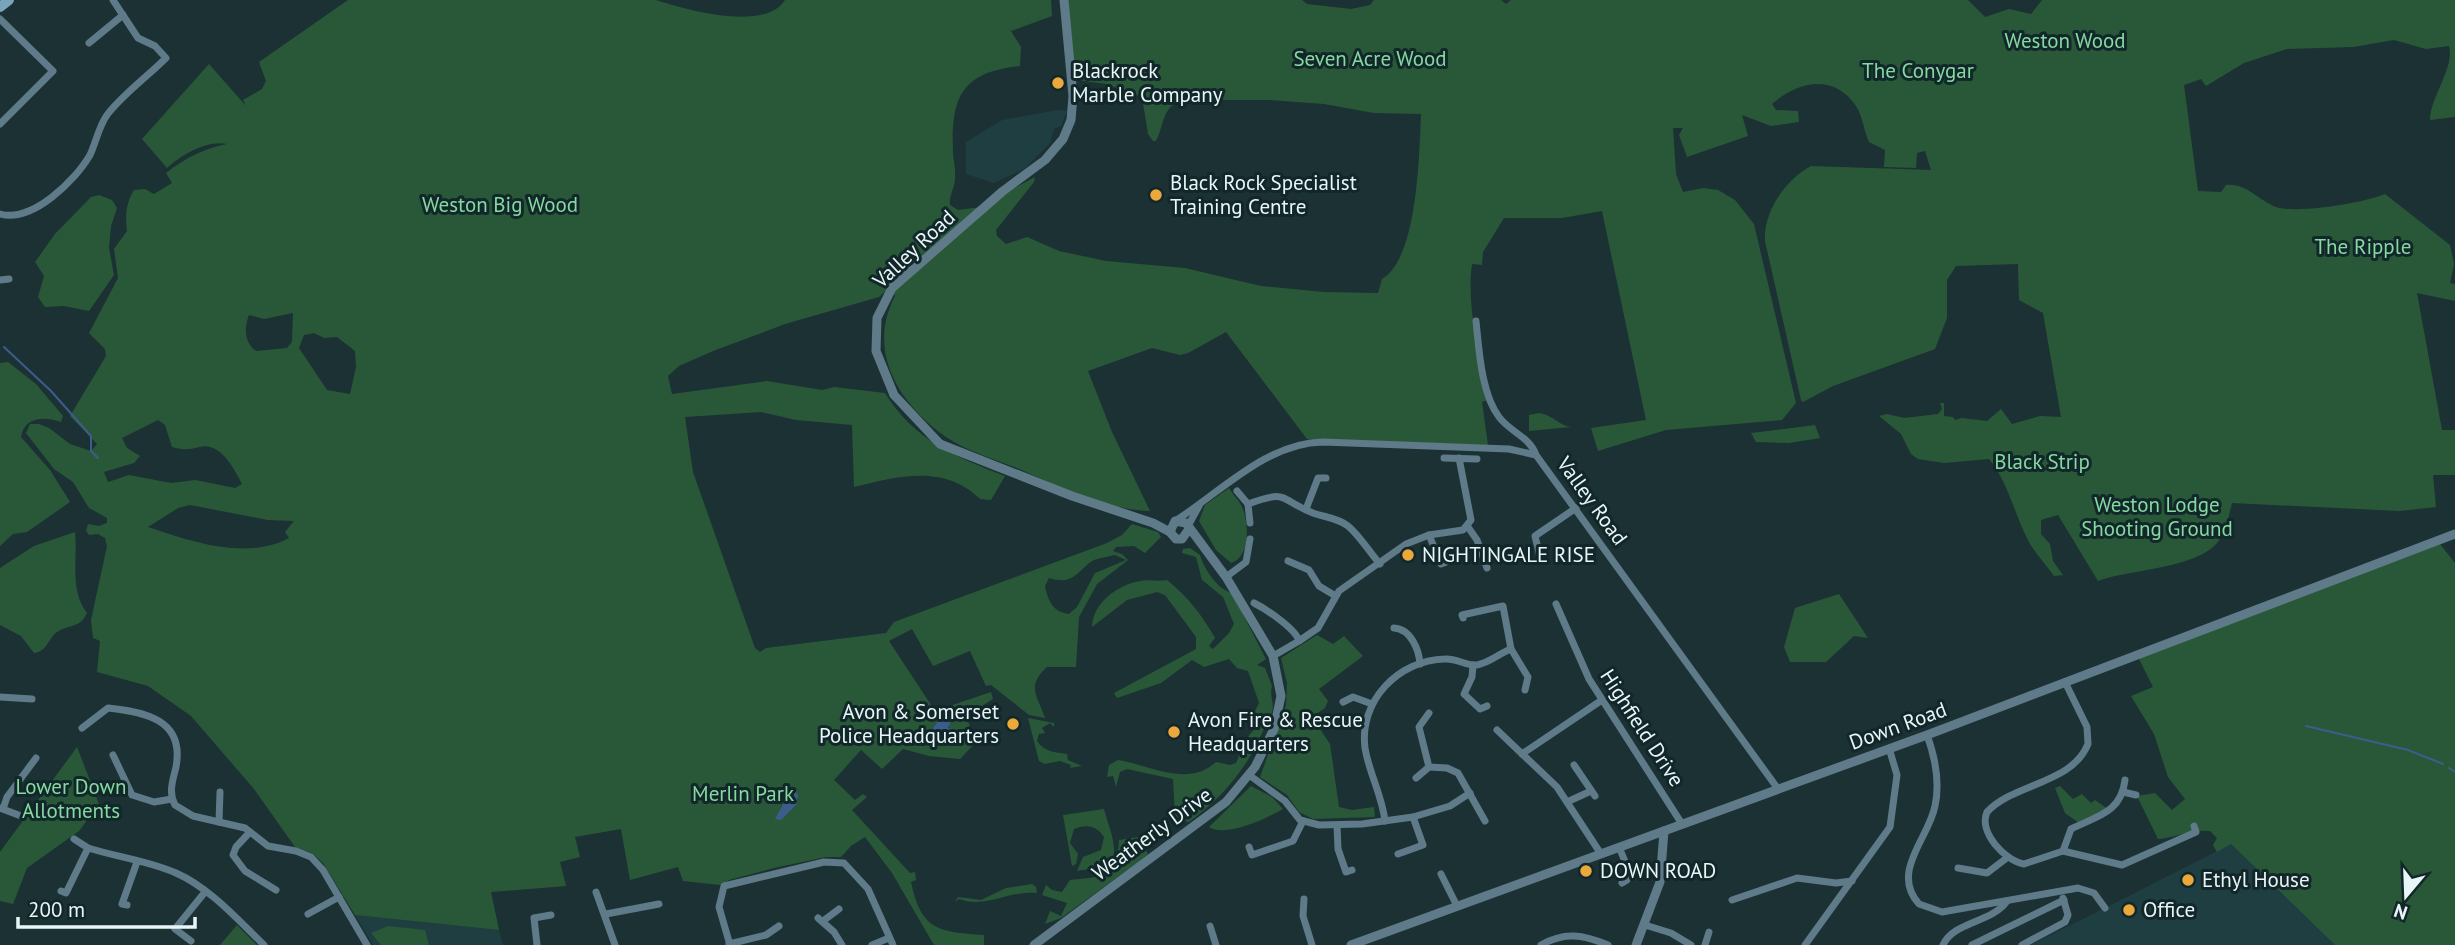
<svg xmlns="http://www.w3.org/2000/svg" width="2455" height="945" viewBox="0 0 2455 945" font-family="'PT Sans',sans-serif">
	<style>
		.built { fill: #1e3e41 }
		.green { fill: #295839; fill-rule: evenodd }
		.water { fill: #3c5d8c }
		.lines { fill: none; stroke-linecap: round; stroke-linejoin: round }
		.stream { stroke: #3c5d8c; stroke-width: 2 }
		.minor { stroke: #5f7a88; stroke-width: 7 }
		.tertiary { stroke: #5f7a88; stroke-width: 9 }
		.secondary { stroke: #79a5bc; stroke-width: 10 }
		.poi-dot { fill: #eca93b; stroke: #12272a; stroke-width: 2.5 }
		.labels { text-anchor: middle; stroke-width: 6; stroke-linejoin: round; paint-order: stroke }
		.park-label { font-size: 21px; fill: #86d9a0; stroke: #12272a }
		.poi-label { font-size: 21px; fill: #e9f6f8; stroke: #12272a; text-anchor: start }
		.street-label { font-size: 21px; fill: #e9f6f8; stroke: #12272a }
	</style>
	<rect width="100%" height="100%" fill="#1c3134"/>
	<!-- built -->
	<g class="built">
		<path d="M1058 110 1067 111 1061 126 1054 129 1050 143 1024 169 994 183 966 174V142L1002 120Z"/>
		<path d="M2231 844 2335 945H2030L2105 908Z"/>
		<path d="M355 915 499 930 503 945H373Z"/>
	</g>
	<!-- green -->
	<g class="green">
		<path d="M348 0H656C687 10 765 32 785 0H1051L1052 16 1011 31 1021 47 1020 66C963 72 951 95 953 151 953 160 956 169 955 178 955 188 949 195 950 205L958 210 981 207 879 297 785 324 713 351 679 366 668 376 672 394 767 381 822 390 834 387 885 393C914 440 956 457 1005 476L991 500 980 499C944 464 899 476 854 487L852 425 796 420 761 412 685 417 693 472 755 648 760 652 766 648 886 633 894 622 1107 543 1122 535 1132 524 1158 532 1161 537 1145 553 1134 546 1116 547 1113 551 1122 554 1128 560 1097 584 1079 617 1076 667H1047C1026 686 1037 695 1045 718L1029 715 991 685 986 686 970 651 933 666 912 629 889 641 935 711 991 692 993 699 966 716 976 742 960 759 929 756 903 749 882 769 861 750 834 780 855 800 863 794 867 797 852 810 910 873 915 872 916 880 911 882C921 930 938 932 984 935V945H934L892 873 865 837 851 846 841 857H826L774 868 729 880 721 885 683 881 678 867 630 880 621 829 575 837 580 857 560 862 566 886 491 892 499 930 355 915 323 863 312 853 295 847 254 789 191 716 148 686 97 672 100 641 93 638 91 620 107 546 105 538 98 534 89 535 86 531 88 524 99 526 107 523V518L89 508 73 482 54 469 26 433 30 424H39L49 428 70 444 91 451 97 444 70 416 106 356 105 349 89 333 118 278 114 249 127 231C125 215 126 203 134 190L145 189 154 194 172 183 166 173C187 157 203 149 227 144 206 140 182 155 167 168L142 139 209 64 246 106 243 100 262 89 266 81 259 62ZM293 313 292 342 287 348 256 351C244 342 244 328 249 315L264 319ZM314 333 324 338 337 337 355 351 356 367 350 394 327 390 299 348 304 335ZM158 420 165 425 172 447C183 450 188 450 199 447 220 441 234 468 242 484L235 488 195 480 171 483 129 475 108 482 104 472 134 463 140 456 127 448 122 438ZM190 505 268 520 294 521 285 532 289 538C247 561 190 541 148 527L178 508ZM1115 555 1126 560 1095 573 1077 607 1069 614C1053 612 1048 601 1045 586L1049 578C1069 584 1074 577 1088 564 1094 558 1107 557 1115 555ZM941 717 949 722 947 725 951 730 960 732 957 742 933 743 928 735Z"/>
		<path d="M1064 0H1302L1307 4 1351 9 1370 5 1374 0H1501L1506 4 1511 0H1968L1985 17 2009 9 2031 14 2042 0H2455V117L2430 120C2430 97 2455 68 2449 46L2426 49 2394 40 2353 47 2287 49 2244 63 2206 86 2201 79 2184 85 2198 191 2221 192 2226 185C2247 183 2259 201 2276 207 2298 214 2363 203 2385 194L2450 245 2454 264 2450 283 2455 284V301L2417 293 2442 430H2455V475H2433L2436 507 2400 511 2232 503C2229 514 2227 528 2220 539 2201 569 2129 569 2098 581L2058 515 2041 520V534L2050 544 2053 561 2063 575 2054 576C2046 564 2035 554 2028 540 2014 513 2008 482 1989 459L1944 463 1918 459 1911 454 1901 434 1879 416 1887 414 1904 418 1938 414 1942 409 1940 403H1944V416L1953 417 1955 420 1962 418 1987 421 2001 409 2012 424 2040 416 2061 417 2043 313 2019 300 2018 264 1956 266 1947 280V318L1935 349 1833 386 1803 402 1801 400 1765 241C1763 212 1786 179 1811 166L1931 170 1925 151 1917 153 1916 168 1884 167 1885 150 1869 142C1864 131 1863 117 1856 106 1834 73 1798 81 1772 104L1776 110 1798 111 1799 122 1771 126 1742 115 1748 136 1687 157 1679 135 1683 128H1673L1676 174 1683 192 1703 188 1718 190 1735 200 1754 224 1796 403 1782 420 1666 430 1598 451 1591 428 1646 420 1602 211 1562 218H1504L1483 252 1482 265 1472 264C1466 308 1480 357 1488 400L1482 402 1488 445 1307 439 1226 332 1188 353 1180 355 1152 348 1088 371 1112 432 1150 511C1108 510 1062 488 1024 471 998 460 968 452 946 437 899 404 866 351 895 296L893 292 1005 193 1035 177 1034 182 996 230 997 236 1006 244 1027 237 1059 251 1106 261 1185 268 1261 286 1324 292 1378 293 1382 279C1418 258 1419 154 1421 114L1374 113 1324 104 1270 100H1184C1161 106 1165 124 1156 141H1153L1148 134 1142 97 1106 84 1077 80 1066 31Z"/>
		<path d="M99 195 112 200 117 208 111 226 109 248 114 275 89 311 64 306 45 307 38 297 44 276 35 262 55 234 91 197Z"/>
		<path d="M8 362 36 384 63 416 61 422C44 416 24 417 21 437L50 470 70 502 27 532 13 534 0 546V363Z"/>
		<path d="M1539 413C1553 415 1558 425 1571 427L1529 431V415Z"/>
		<path d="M1815 425 1820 438 1789 443 1756 442 1751 433Z"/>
		<path d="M1229 488C1233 495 1239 500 1242 507 1249 523 1251 556 1231 563L1216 550 1199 521 1205 505Z"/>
		<path d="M75 532C78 559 69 589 87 613 80 628 71 624 59 631 48 636 49 651 34 653L21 636 0 625V568L34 546Z"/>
		<path d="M2440 544 2455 563V945H2335L2231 844 2217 852 2213 845 2217 838 2210 831C2189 829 2179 837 2158 839L2137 796 2155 793 2172 810 2185 799 2168 777 2154 734 2131 696 2153 687 2138 657Z"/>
		<path d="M1190 548 1200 555C1204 569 1218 590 1232 593L1266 659 1257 665 1265 668 1272 686C1269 696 1275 703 1272 712 1270 718 1268 716 1267 721 1252 762 1225 796 1189 822L1175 819 1173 779 1127 769 1120 772 1116 787 1113 776 1107 777 1109 765 1118 760C1150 765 1188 788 1216 762L1230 765 1236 763 1246 739 1256 727 1255 711 1259 703 1248 671 1237 668 1229 659 1204 667 1192 660 1161 683 1117 698 1114 693 1196 649V637L1165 595 1157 592 1127 600 1092 627C1093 602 1118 585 1140 581 1148 579 1158 582 1167 580 1188 597 1202 615 1215 638L1209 646 1213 649 1229 633 1234 624 1223 597 1202 580 1196 557 1182 553 1183 549Z"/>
		<path d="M1839 594 1868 638 1854 636 1826 662H1790L1784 647 1795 608Z"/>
		<path d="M1317 635 1333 644 1344 636 1363 656 1319 689 1328 701 1325 708 1312 717 1330 744 1339 807 1352 810 1374 807 1375 817 1313 819 1299 812 1287 795 1260 777 1286 705 1287 683 1281 658Z"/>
		<path d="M1028 718 1054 723V727L1050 723 1042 728 1045 733 1039 734 1037 741C1045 752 1054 752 1067 754L1068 760 1082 766 1070 768 1071 765 1060 761 1045 764 1039 761Z"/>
		<path d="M77 747 99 804 79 831 27 868 13 904 0 901V852Z"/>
		<path d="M1251 786 1272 797 1283 809C1267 818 1227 838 1209 827Z"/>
		<path d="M2060 786 2073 799 2082 794 2091 803 2095 800 2108 809 2079 823 2065 813 2055 788Z"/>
		<path d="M1104 809C1107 822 1121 852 1110 863 1103 869 1086 869 1077 871L1083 857 1101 850 1104 837C1097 825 1085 824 1074 829L1070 843 1078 854 1076 864 1072 866 1063 815Z"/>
		<path d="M1138 837 1148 854 1144 858 1061 918 1045 924 1050 911 1061 916 1067 903 1042 895 1046 885 1052 890 1062 892 1070 880C1105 876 1117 879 1119 840Z"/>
		<path d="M1032 884 1036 887 1037 893C1009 890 986 909 959 899L955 902 958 897 981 900 1006 888Z"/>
		<path d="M237 925 257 945H220Z"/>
		<path d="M388 926 425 930 429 945H381L371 933Z"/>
	</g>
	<!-- water -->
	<g class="water">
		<path d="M946 716 951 720 948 728 965 732 966 736 957 742 933 743 928 735 941 717Z"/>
		<path d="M794 790 798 795 796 805 781 820 775 819 790 792Z"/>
	</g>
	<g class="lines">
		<!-- stream -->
		<g class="stream">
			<path d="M4 347 51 391 91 436V451L98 458"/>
			<path d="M2306 726 2408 750 2443 764"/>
			<path d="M2449 768 2455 772"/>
		</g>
		<!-- minor -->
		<g class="minor">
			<path d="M0 19 53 71 0 124"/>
			<path d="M89 43 123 15"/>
			<path d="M0 214C32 223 75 181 90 155 96 142 99 126 107 115 123 94 147 77 166 58L155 46 138 38 113 0"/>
			<path d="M0 280 9 279"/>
			<path d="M1476 321C1479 349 1481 393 1499 417 1510 432 1530 437 1536 455"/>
			<path d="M1444 458 1477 459"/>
			<path d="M1237 491 1248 504C1289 489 1278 499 1313 513 1324 517 1338 518 1348 526 1360 536 1370 553 1380 564"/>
			<path d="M1248 504 1250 523"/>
			<path d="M1306 509 1318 478H1326"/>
			<path d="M1175 521C1221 492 1266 443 1323 442L1509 449 1536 455 1778 789"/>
			<path d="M1188 526 1199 506"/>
			<path d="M1468 527 1477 540 1487 568"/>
			<path d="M1429 535 1463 530 1471 520 1459 458"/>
			<path d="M1288 561 1309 570 1319 586 1334 595"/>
			<path d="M1541 561 1535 536 1576 508"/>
			<path d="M1226 577 1246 562 1250 539"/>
			<path d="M1254 603C1266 609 1296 629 1299 641L1273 656"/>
			<path d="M1556 604 1589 679 1682 824"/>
			<path d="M1463 618 1462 615 1503 606 1511 649"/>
			<path d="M1394 628C1411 629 1419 650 1420 664"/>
			<path d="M1299 641 1318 628 1339 591 1406 544 1429 535 1441 564 1449 561"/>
			<path d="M1473 665 1472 677 1464 694 1480 709 1487 706"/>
			<path d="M2065 682 2087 727 2088 744C2072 784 2014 783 1987 812 1978 832 2005 861 2024 864L2063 851 2122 865 2196 832 2194 826"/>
			<path d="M0 697 32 699"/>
			<path d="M1343 702 1353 697 1372 704"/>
			<path d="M1429 713 1419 727 1429 767 1447 768 1458 773 1485 821"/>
			<path d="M82 728 108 708C144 712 185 719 176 767 173 780 168 792 175 805L193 816 245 828 268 846 296 851 311 857 323 870 367 945"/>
			<path d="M1497 730 1557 787 1601 854"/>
			<path d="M1927 735C1935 757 1940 783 1935 806 1929 838 1890 872 1919 904L1942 912 2078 888 2094 893 2105 908"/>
			<path d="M1522 754 1602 700"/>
			<path d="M113 755 132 795 154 802 172 799"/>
			<path d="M1574 765 1595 796"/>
			<path d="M1249 775 1285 801 1300 820 1319 825 1362 824 1413 817 1450 806 1470 793"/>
			<path d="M1416 778 1429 767"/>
			<path d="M2123 792 2136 795"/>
			<path d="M1567 802 1591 791"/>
			<path d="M0 808 21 816"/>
			<path d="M3 809 7 797 36 758"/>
			<path d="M1385 821C1382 795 1369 773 1365 748 1359 701 1398 660 1445 659 1456 658 1466 666 1477 665 1489 663 1500 653 1511 649L1528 677 1525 690"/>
			<path d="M219 822 220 792"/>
			<path d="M1337 825 1338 849 1346 872 1352 870"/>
			<path d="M250 832 236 847 233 855 245 871 276 890"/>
			<path d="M74 839 88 848"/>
			<path d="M1249 847 1252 855 1293 841 1303 821"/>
			<path d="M1619 847 1629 871 1627 880 1622 883"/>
			<path d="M2063 851 2071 829C2097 816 2121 813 2125 780"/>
			<path d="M1398 854 1423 845 1413 817"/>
			<path d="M1958 868 1987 873 2008 857"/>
			<path d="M1441 874 1457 906"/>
			<path d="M61 891 66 893 88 848C117 857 149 861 176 873 210 888 238 920 264 945"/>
			<path d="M596 892 615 945"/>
			<path d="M1304 899 1303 916 1312 945"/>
			<path d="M1732 900 1797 878 1836 883 1852 881"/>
			<path d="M127 905 122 904 137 862"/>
			<path d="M308 914 339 897"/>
			<path d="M606 914 659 904"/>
			<path d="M818 918 834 932 842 945"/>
			<path d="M823 921 839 909"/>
			<path d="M1645 925 1671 933 1691 945"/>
			<path d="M1210 926 1216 945"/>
			<path d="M191 941 175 929 205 892"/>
			<path d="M729 944 766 935 779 926"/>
			<path d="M537 945 534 918 551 915"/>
			<path d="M730 945 719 907 724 886 824 862 844 863 868 889 893 945"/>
			<path d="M872 945 889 938"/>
			<path d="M1541 945C1565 931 1584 935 1608 945"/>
			<path d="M1705 945 1709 932"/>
			<path d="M1805 945 1890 827 1897 775 1889 748"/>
			<path d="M1943 945C1954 921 1992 923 2007 901"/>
			<path d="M1972 945 2064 900"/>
			<path d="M2022 945 2065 922 2068 915 2063 898"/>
		</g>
		<!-- tertiary -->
		<g class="tertiary">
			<path d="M1064 0 1073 96 1071 120 1063 139 1045 160 1003 191 892 288 877 318 876 351 894 395 940 444 1072 496 1153 523 1170 532"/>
			<path d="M1034 945 1226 802 1255 767 1274 729 1281 696 1273 656 1226 577 1186 523 1175 521 1170 532 1176 539H1182L1189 529"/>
			<path d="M1351 945 1927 735 2455 534"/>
			<path d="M1636 945 1660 882 1664 831"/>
		</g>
		<!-- secondary -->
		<path class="secondary" d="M0 7 9 0"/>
	</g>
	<!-- markers -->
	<g class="poi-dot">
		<circle cx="1058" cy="83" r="7"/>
		<circle cx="1156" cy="195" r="7"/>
		<circle cx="1408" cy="555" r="7"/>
		<circle cx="1013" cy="724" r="7"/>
		<circle cx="1174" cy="732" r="7"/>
		<circle cx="1586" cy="871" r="7"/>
		<circle cx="2188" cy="880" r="7"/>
		<circle cx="2129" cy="910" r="7"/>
	</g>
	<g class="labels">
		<!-- park labels -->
		<g class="park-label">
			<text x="2065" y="48">Weston Wood</text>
			<text x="1370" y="66">Seven Acre Wood</text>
			<text x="1918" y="78">The Conygar</text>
			<text x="500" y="212">Weston Big Wood</text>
			<text x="2363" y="254">The Ripple</text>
			<text x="2042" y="469">Black Strip</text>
			<text x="2157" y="512">Weston Lodge<tspan x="2157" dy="24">Shooting Ground</tspan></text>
			<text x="71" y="794">Lower Down<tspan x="71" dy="24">Allotments</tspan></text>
			<text x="743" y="801">Merlin Park</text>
		</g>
		<!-- poi labels -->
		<g class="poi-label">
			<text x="1072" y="78">Blackrock<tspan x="1072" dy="24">Marble Company</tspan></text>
			<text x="1170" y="190">Black Rock Specialist<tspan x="1170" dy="24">Training Centre</tspan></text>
			<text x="1422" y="562">NIGHTINGALE RISE</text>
			<text x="999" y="719" text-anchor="end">Avon &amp; Somerset<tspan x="999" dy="24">Police Headquarters</tspan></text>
			<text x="1188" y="727">Avon Fire &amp; Rescue<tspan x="1188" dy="24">Headquarters</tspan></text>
			<text x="1600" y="878">DOWN ROAD</text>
			<text x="2202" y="887">Ethyl House</text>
			<text x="2143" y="917">Office</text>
		</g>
		<!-- street labels -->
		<g class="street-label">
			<text transform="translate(914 249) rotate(-43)" y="7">Valley Road</text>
			<text transform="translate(1592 501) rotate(54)" y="7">Valley Road</text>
			<text transform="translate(1898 726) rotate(-20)" y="7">Down Road</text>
			<text transform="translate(1642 728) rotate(57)" y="7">Highfield Drive</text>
			<text transform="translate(1152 834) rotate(-36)" y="7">Weatherly Drive</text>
		</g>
	</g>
	<!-- north arrow -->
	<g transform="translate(2406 896) rotate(199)" stroke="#12272a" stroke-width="5" paint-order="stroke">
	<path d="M0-5L12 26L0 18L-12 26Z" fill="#e9f6f8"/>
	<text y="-10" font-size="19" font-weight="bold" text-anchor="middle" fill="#e9f6f8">N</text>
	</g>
	<!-- scale -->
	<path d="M18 917v10h177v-10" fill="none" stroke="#e9f6f8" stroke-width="3.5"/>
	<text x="28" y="917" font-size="21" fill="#e9f6f8" stroke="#12272a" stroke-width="5" paint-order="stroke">200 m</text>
</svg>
